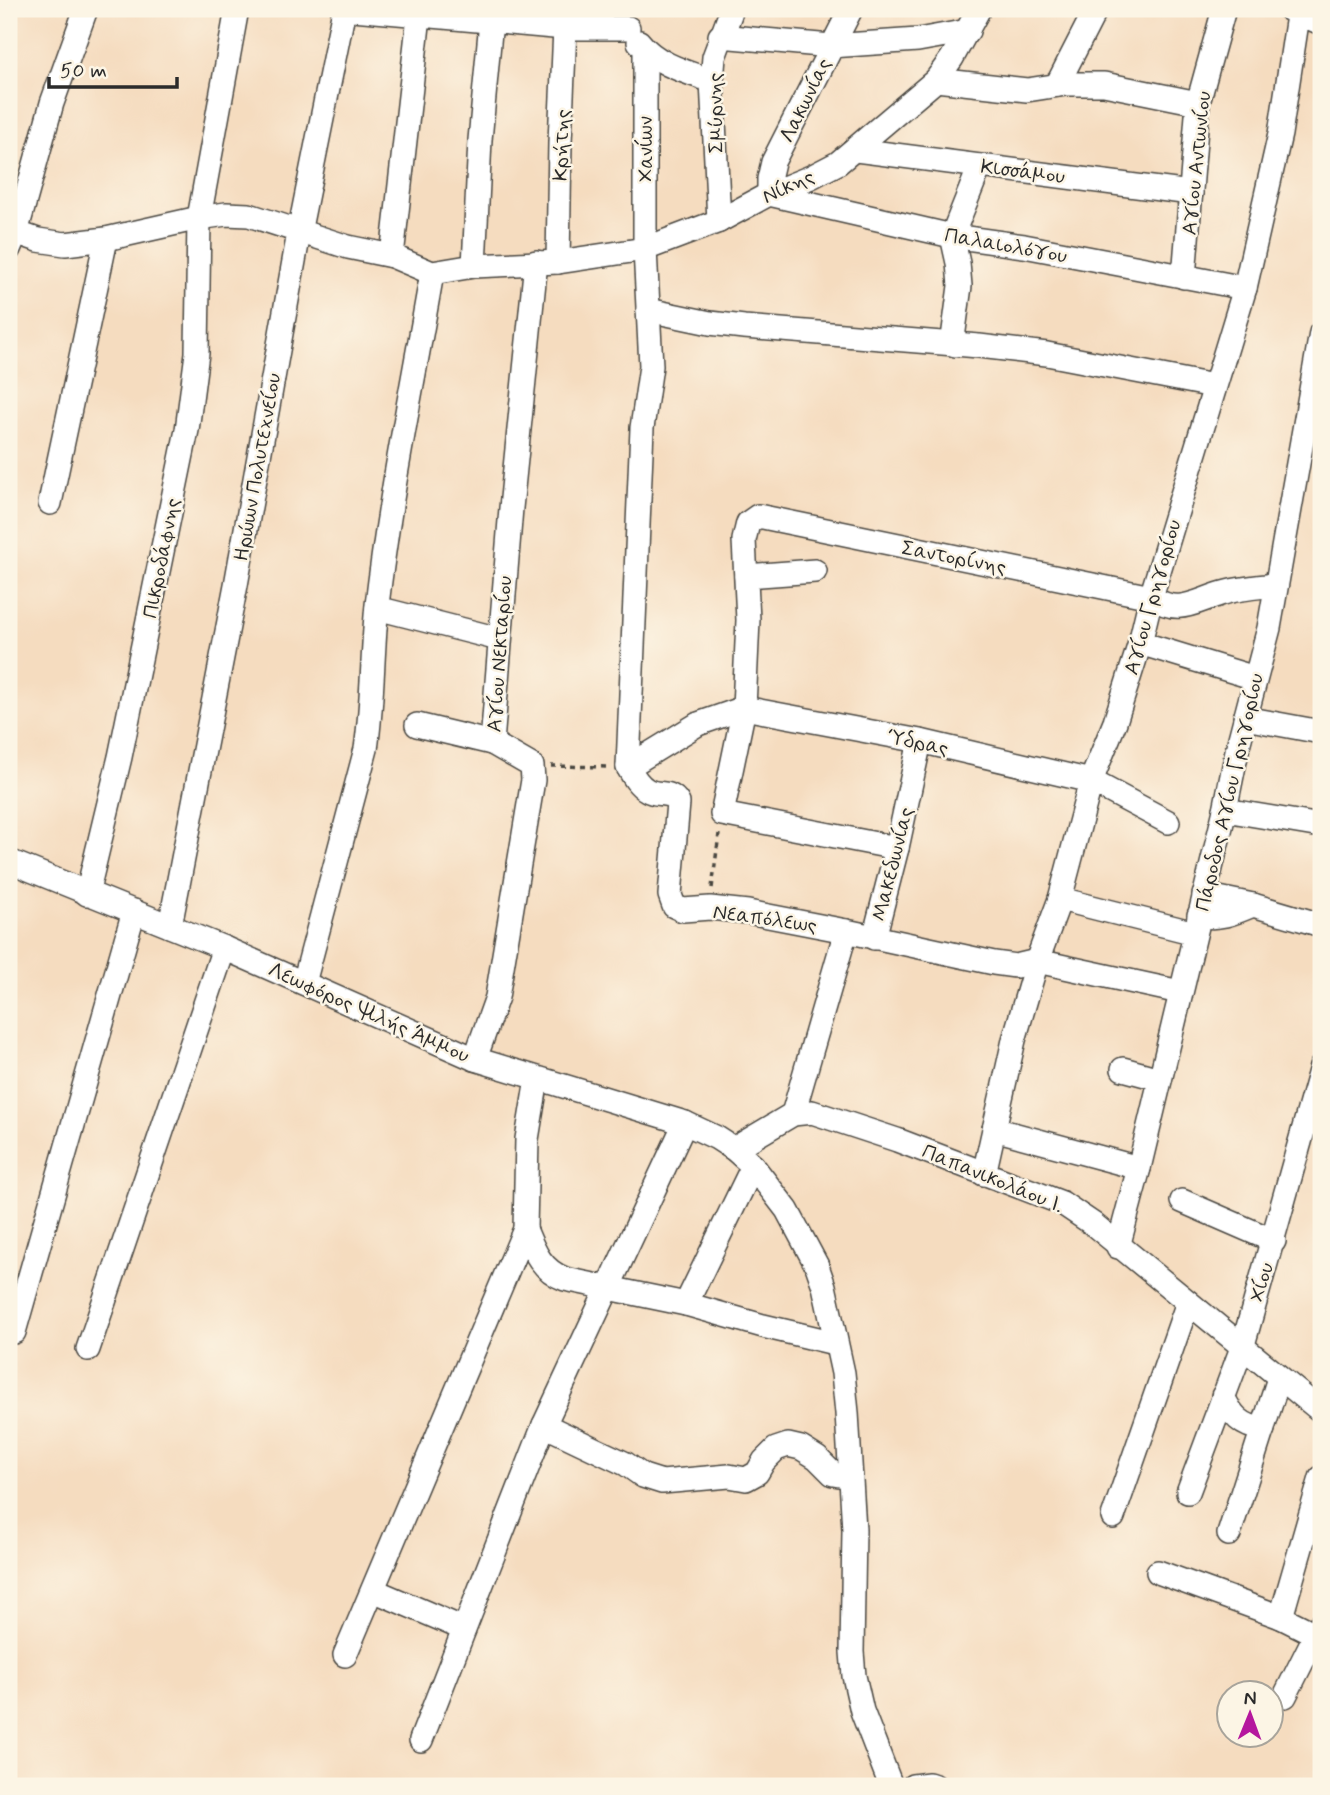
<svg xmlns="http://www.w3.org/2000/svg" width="1330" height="1795" viewBox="0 0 1330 1795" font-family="Mynerve,sans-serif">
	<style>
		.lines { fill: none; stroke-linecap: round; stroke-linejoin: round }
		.minor-casing { stroke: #494641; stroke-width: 26 }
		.path { stroke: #494641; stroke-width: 3.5; stroke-dasharray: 5 5; stroke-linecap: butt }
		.minor { stroke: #fff; stroke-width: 23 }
		.labels { text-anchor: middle; stroke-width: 5; stroke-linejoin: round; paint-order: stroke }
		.street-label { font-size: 21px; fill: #2b2b2b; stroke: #fcf5e5 }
	</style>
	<rect width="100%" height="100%" fill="#fcf5e5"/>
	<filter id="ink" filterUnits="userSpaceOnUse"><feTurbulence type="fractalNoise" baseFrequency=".0143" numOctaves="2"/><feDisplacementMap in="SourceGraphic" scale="14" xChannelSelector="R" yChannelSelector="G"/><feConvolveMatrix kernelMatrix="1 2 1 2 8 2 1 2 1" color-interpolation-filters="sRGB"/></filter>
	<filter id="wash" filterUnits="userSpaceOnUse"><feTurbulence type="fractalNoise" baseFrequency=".00686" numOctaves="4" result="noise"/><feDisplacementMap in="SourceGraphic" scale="28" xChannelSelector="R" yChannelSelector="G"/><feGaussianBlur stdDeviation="1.57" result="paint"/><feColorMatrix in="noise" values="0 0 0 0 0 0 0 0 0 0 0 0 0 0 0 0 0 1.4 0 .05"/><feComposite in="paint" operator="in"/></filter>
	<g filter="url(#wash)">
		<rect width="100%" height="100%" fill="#f5dcbf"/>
	</g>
	<g filter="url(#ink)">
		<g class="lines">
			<!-- minor casing -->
			<g class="minor-casing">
				<g id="minor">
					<path d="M353 9 565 28H628"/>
					<path d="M851 9 773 162 769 179V194L952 236 1024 246 1245 288"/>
					<path d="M1289 9 1321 23"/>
					<path d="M720 36 831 46 918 40 968 31"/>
					<path d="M639 42C656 64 686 72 712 81"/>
					<path d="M645 49V249L651 366 642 428 628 767C633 776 638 785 647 790 658 797 670 789 678 803L670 895 674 906 683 910 710 908 748 912 846 931"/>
					<path d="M936 80 1027 90 1066 84H1104L1198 103"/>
					<path d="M1057 85 1096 9"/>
					<path d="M856 150 1191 193"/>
					<path d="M719 221 712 81 714 57 732 9"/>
					<path d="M9 230 38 240 65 244 106 239 199 218 226 214 249 215 348 247 392 256 432 273 474 266 558 262 645 249 719 221 769 194 811 177 838 163 936 80 952 58 979 9"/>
					<path d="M9 249 16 233 52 103 86 9"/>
					<path d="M392 256 419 16"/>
					<path d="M558 262 560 142 565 28"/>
					<path d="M474 266 480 140 491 21"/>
					<path d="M1184 277 1198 103 1224 9"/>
					<path d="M648 310 710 323 744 327 979 346 1047 354 1214 386"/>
					<path d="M955 345 953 338 960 286 958 263 952 236 980 166"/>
					<path d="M50 503 106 239"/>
					<path d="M746 576 815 571"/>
					<path d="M377 608 499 639"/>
					<path d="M1140 643 1255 678"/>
					<path d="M744 708 920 741 1091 781 1168 822"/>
					<path d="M1245 718 1321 732"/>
					<path d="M417 725 492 743"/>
					<path d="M628 767 698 724 744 708"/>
					<path d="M1225 810 1321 826"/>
					<path d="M897 848 722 814 744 708 748 620 744 540 748 523 758 516 1151 597C1178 615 1192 603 1220 594 1238 588 1257 587 1276 585"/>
					<path d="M9 861 224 948 475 1059 685 1123 717 1138 734 1149 753 1166 787 1210 817 1266 824 1286 843 1373 847 1413 854 1530 852 1652 854 1676 862 1711 891 1786"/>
					<path d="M87 894 120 757 187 430 197 353 199 218 237 9"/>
					<path d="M1204 895 1253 905 1321 925"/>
					<path d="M1060 899 1195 933"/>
					<path d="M1199 915C1219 920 1234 913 1253 905"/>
					<path d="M170 926 236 585 299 233 344 9"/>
					<path d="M874 938 897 848 920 741"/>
					<path d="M304 983 366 749C373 701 372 653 377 605 390 494 413 383 432 273"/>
					<path d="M475 1059 497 997 533 780 532 766 492 743 511 508 536 262"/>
					<path d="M1123 1069 1160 1079"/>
					<path d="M793 1114 846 931 994 963 1016 966 1037 961 1180 992"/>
					<path d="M994 1129 1139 1168"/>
					<path d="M734 1149 793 1114 812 1112 897 1140 1062 1203 1093 1224 1321 1411"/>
					<path d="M984 1174 1014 1040 1037 961 1060 899 1091 781 1115 722 1140 643 1151 597 1245 288 1280 134 1299 9"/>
					<path d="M1182 1201 1274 1241"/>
					<path d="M525 1229C534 1251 541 1270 565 1279L686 1304 763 1326 835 1343"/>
					<path d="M1118 1247 1139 1168 1225 810 1238 746 1269 628 1321 333"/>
					<path d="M686 1304 753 1166"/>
					<path d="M14 1332 134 911"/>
					<path d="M88 1349 224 948"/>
					<path d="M1223 1396C1231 1415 1242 1427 1263 1429"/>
					<path d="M544 1425 626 1464 643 1476 662 1482 729 1476 746 1479 757 1473 764 1461 776 1449 788 1445 801 1448 817 1458 833 1474 851 1477"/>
					<path d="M1188 1492 1243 1345 1321 1067"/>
					<path d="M1113 1517 1188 1302"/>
					<path d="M1229 1534 1279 1378"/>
					<path d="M1158 1572 1281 1617 1315 1634"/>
					<path d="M373 1590 464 1629"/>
					<path d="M1281 1617 1321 1478"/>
					<path d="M345 1655 525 1229 527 1139 537 1079"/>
					<path d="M1285 1696 1321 1624"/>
					<path d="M421 1740 544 1425 685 1123"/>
					<path d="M913 1786 929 1784 935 1786"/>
				</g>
			</g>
			<!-- path -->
			<g class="path">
				<path d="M551 766 610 767"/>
				<path d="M712 888 719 834"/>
			</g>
			<!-- minor -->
			<use href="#minor" class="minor"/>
		</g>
	</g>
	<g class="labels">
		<!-- street labels -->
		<g class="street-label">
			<text transform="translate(805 100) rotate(-64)" y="7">Λακωνίας</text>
			<text transform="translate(715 113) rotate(-91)" y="7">Σμύρνης</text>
			<text transform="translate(561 145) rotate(-88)" y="7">Κρήτης</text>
			<text transform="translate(645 149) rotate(-90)" y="7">Χανίων</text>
			<text transform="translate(1196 163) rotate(-84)" y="7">Αγίου Αντωνίου</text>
			<text transform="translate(1023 171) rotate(7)" y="7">Κισσάμου</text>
			<text transform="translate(788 186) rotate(-25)" y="7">Νίκης</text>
			<text transform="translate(1006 245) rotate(10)" y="7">Παλαιολόγου</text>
			<text transform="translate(257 467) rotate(-80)" y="7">Ηρώων Πολυτεχνείου</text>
			<text transform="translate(954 557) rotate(11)" y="7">Σαντορίνης</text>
			<text transform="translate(161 558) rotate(-79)" y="7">Πικροδάφνης</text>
			<text transform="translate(1152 597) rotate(-74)" y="7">Αγίου Γρηγορίου</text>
			<text transform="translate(499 654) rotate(-86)" y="7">Αγίου Νεκταρίου</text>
			<text transform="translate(918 742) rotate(12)" y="7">Ύδρας</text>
			<text transform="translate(1229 792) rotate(-77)" y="7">Πάροδος Αγίου Γρηγορίου</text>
			<text transform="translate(892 864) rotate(-76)" y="7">Μακεδωνίας</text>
			<text transform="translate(765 918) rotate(8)" y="7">Νεαπόλεως</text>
			<text transform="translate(369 1012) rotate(24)" y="7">Λεωφόρος Ψιλής Άμμου</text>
			<text transform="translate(993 1178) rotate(22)" y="7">Παπανικολάου Ι.</text>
			<text transform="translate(1261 1282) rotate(-73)" y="7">Χίου</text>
		</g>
	</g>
	<!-- margin -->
	<rect width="1330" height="1795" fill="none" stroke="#fcf5e5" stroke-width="35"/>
	<!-- north arrow -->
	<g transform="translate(1250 1714) rotate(1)"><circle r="33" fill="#fcf5e5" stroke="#a8a49b" stroke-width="2"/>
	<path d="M0-5L12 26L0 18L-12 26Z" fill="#b5179e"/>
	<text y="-10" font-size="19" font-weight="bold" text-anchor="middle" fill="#2b2b2b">N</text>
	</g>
	<!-- scale -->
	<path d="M49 77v10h128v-10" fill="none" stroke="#2b2b2b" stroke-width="3.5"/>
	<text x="60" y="77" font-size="21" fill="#2b2b2b" stroke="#fcf5e5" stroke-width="5" paint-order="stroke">50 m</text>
</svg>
